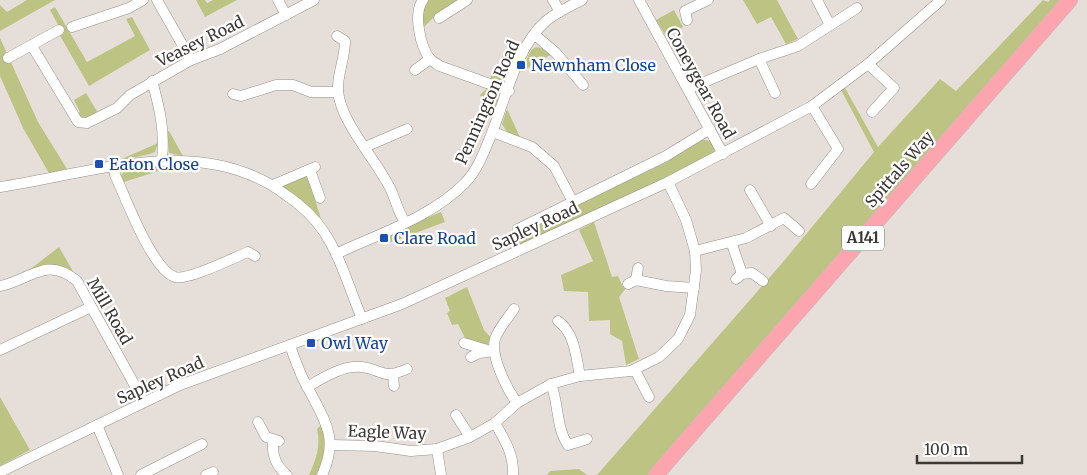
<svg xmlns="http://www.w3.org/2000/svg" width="1087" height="475" viewBox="0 0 1087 475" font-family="Merriweather,serif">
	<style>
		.green { fill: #bdc483 }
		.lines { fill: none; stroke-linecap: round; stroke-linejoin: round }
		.minor-casing { stroke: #97908a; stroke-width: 11 }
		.highway-casing { stroke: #c0bfbe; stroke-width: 16 }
		.minor { stroke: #fff; stroke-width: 10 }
		.highway { stroke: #fca5ae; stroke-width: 15 }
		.transit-dot { fill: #1a4fb4; stroke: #fff; stroke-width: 2 }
		.labels { text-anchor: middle; stroke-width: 4.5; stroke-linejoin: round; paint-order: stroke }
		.shield { fill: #fff; stroke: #767472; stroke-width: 1 }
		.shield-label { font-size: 15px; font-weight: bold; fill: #3b3835 }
		.street-label { font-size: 16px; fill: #3b3835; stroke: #fff }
		.transit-label { font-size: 16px; fill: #164399; stroke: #fff; text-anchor: start }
	</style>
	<rect width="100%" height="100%" fill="#e6dfd9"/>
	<!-- green -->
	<g class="green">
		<path d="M27 0H55L0 31V5L7 12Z"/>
		<path d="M196 0H205L207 3 213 0H237L205 17Z"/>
		<path d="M428 0H462L438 13 422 29 424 5Z"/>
		<path d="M743 0H777L798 39 786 44 771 17 757 24Z"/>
		<path d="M1043 0 1048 2 1050 0H1062L648 475H597L783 262 874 152 841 90 845 88 878 147 940 79 956 91Z"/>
		<path d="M55 7 87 62 135 36 126 19 132 17 150 50 89 86 59 34 62 32 50 10Z"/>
		<path d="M674 10 683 27 666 36 656 20Z"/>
		<path d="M0 38 38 122 67 169 49 173 23 128 0 76Z"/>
		<path d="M536 47 541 48 550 55 521 72 531 50Z"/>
		<path d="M507 61 512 63 507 78 500 83 490 80 494 68Z"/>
		<path d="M487 88 497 91 500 99 496 109H487L480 95Z"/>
		<path d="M86 93 98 113 87 119H82L77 114 80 112 74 100Z"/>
		<path d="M507 109 520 137 507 132 502 124Z"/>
		<path d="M167 131H169L183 156 169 153Z"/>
		<path d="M700 139 710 141 715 148 713 155 666 180 516 247 512 239 537 229 540 223 669 161 682 148Z"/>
		<path d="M158 143 155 152 150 154 117 161Z"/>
		<path d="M149 167H171L124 182 122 180 121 175 126 170Z"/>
		<path d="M307 173 321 219 281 185Z"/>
		<path d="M441 212 445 222 391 242 388 234Z"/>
		<path d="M594 222 612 277 618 276 623 287 626 288 619 297 639 359 626 365 622 341 610 334V320L589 321 588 292 564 291 561 275 593 261 579 230Z"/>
		<path d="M59 247 74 273 20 277Z"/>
		<path d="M467 287 484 330 492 339 486 346 466 340 458 324 452 325 447 313 450 311 445 298Z"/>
		<path d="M139 379 167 385 149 392Z"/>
		<path d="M0 397 30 450 0 466Z"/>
		<path d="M321 425C327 442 325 459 316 475H309C316 459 321 447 317 429Z"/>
		<path d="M579 469 587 475H547L550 471Z"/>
	</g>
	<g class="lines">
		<!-- minor casing -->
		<g class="minor-casing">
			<g id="minor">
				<path d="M157 0 191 60"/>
				<path d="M278 0 286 15"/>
				<path d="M423 0C413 13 420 46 430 59 432 61 437 64 440 66L509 91"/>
				<path d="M553 0 560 12"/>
				<path d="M639 0 723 154"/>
				<path d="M817 0 830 25"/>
				<path d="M439 18 467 0"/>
				<path d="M687 20 685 11 708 0"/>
				<path d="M72 27 129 8 143 0"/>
				<path d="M535 35 556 53 583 85"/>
				<path d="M337 36 345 41C345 59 337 74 338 91 341 124 377 160 391 190 396 201 398 212 405 222"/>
				<path d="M32 46 78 122 87 123 117 108 130 95 191 60 220 49 314 0"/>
				<path d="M8 58 59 30"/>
				<path d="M759 59 775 93"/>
				<path d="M868 64 894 88 872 112"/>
				<path d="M415 70 430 59"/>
				<path d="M152 81C160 109 165 132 162 160"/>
				<path d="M688 89 759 59 798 46 857 8"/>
				<path d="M233 94 241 96 276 85H293L311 92H338"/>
				<path d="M493 132 532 147 554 166 573 202"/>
				<path d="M365 147 407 129"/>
				<path d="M114 167 115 175C125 196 152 270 175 277 188 281 233 258 248 252L255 256"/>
				<path d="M310 170 320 198"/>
				<path d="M811 184 838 149 812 106"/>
				<path d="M273 185 315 167"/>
				<path d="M0 187C93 173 203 132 286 195 301 205 314 217 324 232 341 258 350 290 362 319"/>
				<path d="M750 190 771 226"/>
				<path d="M518 229 666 156 710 129"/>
				<path d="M732 244 742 274"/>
				<path d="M695 251 746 238 784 218 799 231"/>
				<path d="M336 254C378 234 432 217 465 183 476 172 483 155 489 140 505 103 515 48 546 21 557 12 570 6 582 0"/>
				<path d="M736 279 742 274 752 273 763 281"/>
				<path d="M636 280 666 286 694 288"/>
				<path d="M628 284 636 280 638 268"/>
				<path d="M0 286C31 280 46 255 77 281L144 402"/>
				<path d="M514 309C508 318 498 329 495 339 490 356 507 389 517 403"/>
				<path d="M558 321C575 333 576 357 580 376"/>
				<path d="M464 343 494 352"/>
				<path d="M290 345C295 360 300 375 308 388 325 421 339 438 322 475"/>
				<path d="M0 350 91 307"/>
				<path d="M471 357 479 353 488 352"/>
				<path d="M635 370 649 397"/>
				<path d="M393 375 394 386"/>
				<path d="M551 384C559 404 556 428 568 445L587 439"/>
				<path d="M307 387C323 378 342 365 362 367 385 370 381 380 407 369"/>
				<path d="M456 415 470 437"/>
				<path d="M258 422 266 437 279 441"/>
				<path d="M495 423C505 440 514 455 513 475"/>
				<path d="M97 425 118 475"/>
				<path d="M273 441C272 456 276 466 287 475"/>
				<path d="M331 445 375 446 411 451 437 449 470 437 495 423 517 403 551 384 580 376 631 371 659 357 678 339 690 315 696 270 695 251 686 220 668 182"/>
				<path d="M437 449 441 475"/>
				<path d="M0 472 180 385 402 304 668 182 812 106 868 64 941 0"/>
				<path d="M141 475 202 444"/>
				<path d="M206 475 213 472"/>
			</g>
		</g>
		<!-- highway casing -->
		<g class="highway-casing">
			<path id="highway" d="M656 475 1070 0"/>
		</g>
		<!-- minor -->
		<use href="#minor" class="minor"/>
		<!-- highway -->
		<use href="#highway" class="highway"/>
	</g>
	<!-- markers -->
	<g class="transit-dot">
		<rect x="516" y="60" width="10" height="10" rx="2.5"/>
		<rect x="94" y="159" width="10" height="10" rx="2.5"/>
		<rect x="379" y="233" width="10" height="10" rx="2.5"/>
		<rect x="306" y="338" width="10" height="10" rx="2.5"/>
	</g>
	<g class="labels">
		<!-- shield labels -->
		<rect class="shield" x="842" y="225.5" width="42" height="25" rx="4"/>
		<g class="shield-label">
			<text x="863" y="243">A141</text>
		</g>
		<!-- street labels -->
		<g class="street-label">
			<text transform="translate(200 41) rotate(-26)" y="6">Veasey Road</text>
			<text transform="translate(701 83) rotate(61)" y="6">Coneygear Road</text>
			<text transform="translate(487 102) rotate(-66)" y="6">Pennington Road</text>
			<text transform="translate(899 169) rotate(-49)" y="6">Spittals Way</text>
			<text transform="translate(535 226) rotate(-25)" y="6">Sapley Road</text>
			<text transform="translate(110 311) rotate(60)" y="6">Mill Road</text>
			<text transform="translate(160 380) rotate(-24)" y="6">Sapley Road</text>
			<text transform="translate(387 432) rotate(2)" y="6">Eagle Way</text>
		</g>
		<!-- transit labels -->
		<g class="transit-label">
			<text x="531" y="71">Newnham Close</text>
			<text x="109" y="170">Eaton Close</text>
			<text x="394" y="244">Clare Road</text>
			<text x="321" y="349">Owl Way</text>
		</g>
	</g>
	<!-- scale -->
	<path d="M917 455v8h105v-8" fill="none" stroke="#3b3835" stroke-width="2.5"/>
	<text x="924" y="455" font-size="15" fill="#3b3835" stroke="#ffffff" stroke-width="4" paint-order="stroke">100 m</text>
</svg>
